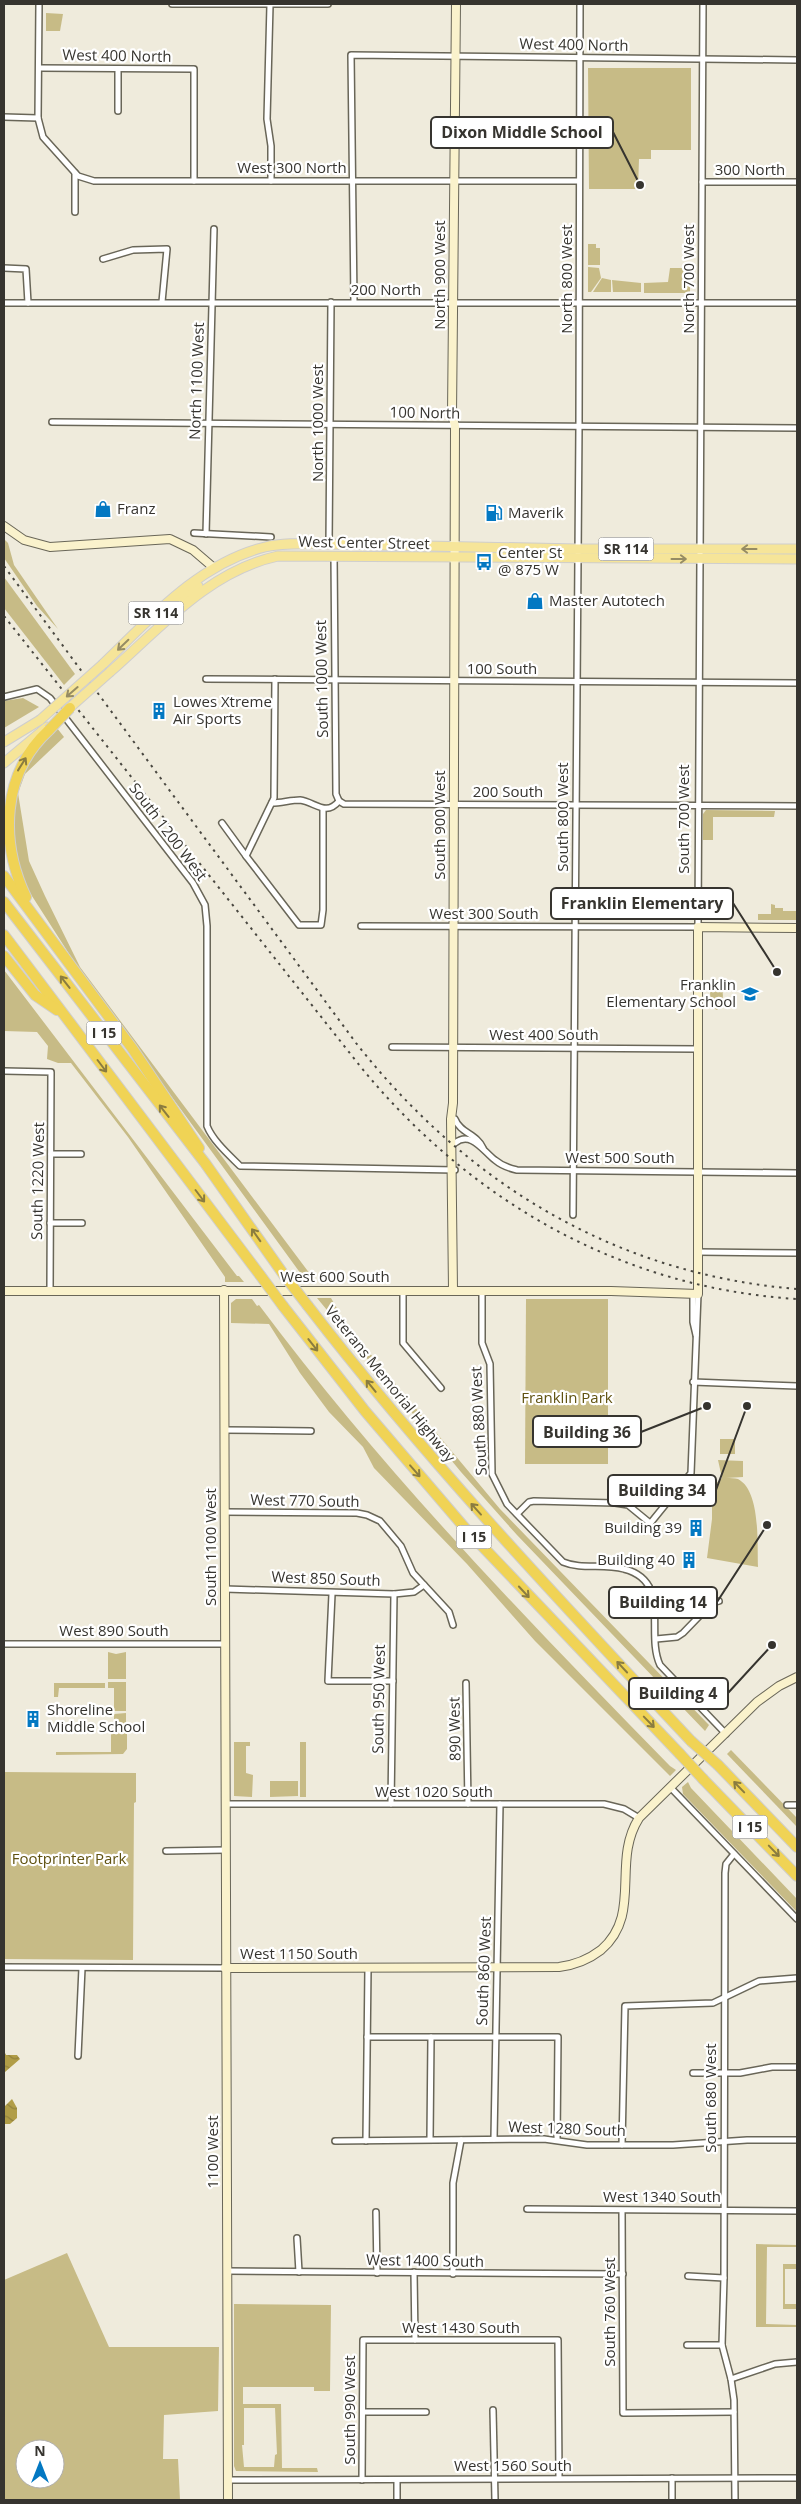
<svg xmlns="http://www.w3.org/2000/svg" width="801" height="2504" viewBox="0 0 801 2504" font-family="'Open Sans',sans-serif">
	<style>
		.green { fill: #c7bb86; fill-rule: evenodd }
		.water { fill: url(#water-waves) }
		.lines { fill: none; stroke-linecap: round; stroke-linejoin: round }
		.street-casing { stroke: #696658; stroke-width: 8 }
		.secondary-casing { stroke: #696658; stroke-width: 10 }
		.primary-casing { stroke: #cfcecd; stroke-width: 11 }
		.highway-casing { stroke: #cfcecd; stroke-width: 12 }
		.street { stroke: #fff; stroke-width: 5 }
		.secondary { stroke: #faf2cc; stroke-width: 8 }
		.primary { stroke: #f6e599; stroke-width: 9 }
		.highway { stroke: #f0d355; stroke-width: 10 }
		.rail { stroke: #4a4841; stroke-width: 2; stroke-dasharray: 2.5 5; stroke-linecap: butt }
		.primary-bridge-casing { stroke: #cfcecd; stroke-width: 11; stroke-linecap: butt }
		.highway-bridge-casing { stroke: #cfcecd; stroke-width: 12; stroke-linecap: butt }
		.primary-bridge { stroke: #f6e599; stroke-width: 9 }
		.highway-bridge { stroke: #f0d355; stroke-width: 10 }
		.oneway { stroke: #968c64 }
		.oneway2 { stroke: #8a7c40 }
		.labels { text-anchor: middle; stroke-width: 4.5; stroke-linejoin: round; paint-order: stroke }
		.shield { fill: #fff; stroke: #72716d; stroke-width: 1 }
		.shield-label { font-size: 14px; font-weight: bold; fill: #36342f }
		.street-label { font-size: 15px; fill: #36342f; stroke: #fff }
		.poi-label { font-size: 15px; fill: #36342f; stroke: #fff; text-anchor: start }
		.park-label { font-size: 15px; fill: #605210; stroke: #fff }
		.leader { fill: none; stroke: #36342f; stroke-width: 2 }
		.callout-dot { fill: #36342f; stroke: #fff; stroke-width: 2 }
		.callout { fill: #fff; stroke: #36342f; stroke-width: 2 }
		.callout-label { font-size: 16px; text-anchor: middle; font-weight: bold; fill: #36342f }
	</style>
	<defs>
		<pattern id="water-waves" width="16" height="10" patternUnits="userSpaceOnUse" patternTransform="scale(1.25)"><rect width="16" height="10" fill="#b19d47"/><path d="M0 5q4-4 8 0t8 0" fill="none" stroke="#91813c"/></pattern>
	</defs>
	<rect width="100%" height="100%" fill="#efebdc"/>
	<!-- green -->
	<g class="green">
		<path d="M46 13 63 14 60 31H46Z"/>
		<path d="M588 68H691V150H651V159H639L638 189H589Z"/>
		<path d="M588 244H596V248H600V265H588Z"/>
		<path d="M588 267 599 268 601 278 591 292H588Z"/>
		<path d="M670 268H690V293H644V283L668 282Z"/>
		<path d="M602 278 611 280V292H593Z"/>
		<path d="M612 280 641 283V292H613Z"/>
		<path d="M4 539 8 543 14 565 58 629 37 606 4 558Z"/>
		<path d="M4 577 75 674 64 685 4 608Z"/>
		<path d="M23 698 39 707 4 728V701Z"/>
		<path d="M57 728 64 737 25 774 18 793 29 861 45 896 80 967 316 1282 305 1283 300 1276 301 1274 82 974 23 882 10 837 16 787 37 748Z"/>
		<path d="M706 810 775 811 774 817H713V840H703V814Z"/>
		<path d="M771 904 775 905V908H783V911H797V920H758V914H771Z"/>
		<path d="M4 970 237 1276H239L244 1282H225V1277L128 1137 71 1063H58L47 1059 48 1046 37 1032 4 1031Z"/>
		<path d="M713 984 721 986C724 994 724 1004 717 1010L711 1007 710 992Z"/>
		<path d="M317 1298H331L347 1326 500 1509 709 1725 705 1731 517 1535 461 1472Z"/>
		<path d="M236 1299H252L257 1306 259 1305C382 1470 526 1619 670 1766L676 1770 670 1776 535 1641 467 1564 374 1468 363 1447 329 1412 300 1373 269 1324 231 1323V1303Z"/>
		<path d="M526 1299H608V1464H525Z"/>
		<rect x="720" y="1439" width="15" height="15"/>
		<path d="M718 1460 743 1461V1477L726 1478C730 1478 735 1478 738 1479 761 1491 757 1545 758 1567L707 1558 712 1519V1487L722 1478Z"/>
		<path d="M108 1652 116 1654 126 1652V1679H108Z"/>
		<path d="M108 1682H126V1711H114V1688H108Z"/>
		<path d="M54 1683H105V1688H59L58 1697H54Z"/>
		<path d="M126 1713V1727H114V1714Z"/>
		<path d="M111 1729H127V1749L123 1754 56 1755V1752H111Z"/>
		<path d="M234 1742H250V1746H246V1773L253 1775 252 1797 234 1796Z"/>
		<rect x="300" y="1742" width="6" height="55"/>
		<path d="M731 1750 797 1818V1827L727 1754Z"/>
		<path d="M4 1772 136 1773V1802L134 1803 133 1960 4 1959Z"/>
		<path d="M270 1781H298V1796L270 1797Z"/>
		<path d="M688 1782 691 1788 797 1899V1912L683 1794 682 1787Z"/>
		<path d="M756 2244 797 2245V2247H767L766 2324 797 2325V2327H756Z"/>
		<path d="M67 2253 109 2347H219L218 2411 164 2415 163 2459H178L180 2500H4V2280ZM25 2449H55V2479H25Z"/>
		<path d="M783 2264H797V2273L796 2269H785V2304H796L797 2299V2309H783Z"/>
		<path d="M234 2304 331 2305 330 2391H314V2387H243V2404H281L282 2468H317L318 2472 236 2471 234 2466ZM244 2408H275L277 2454 275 2455 274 2467H244L242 2445H244Z"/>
	</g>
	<!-- water -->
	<g class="water">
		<path d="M4 2051 6 2055H17L20 2059 5 2072 4 2076Z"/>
		<path d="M12 2099 17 2108V2118L10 2124H4V2107Z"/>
	</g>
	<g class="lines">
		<!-- street casing -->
		<g class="street-casing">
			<g id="street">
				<path d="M39 4 38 118 43 137 78 176 94 181H579"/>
				<path d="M172 4H328"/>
				<path d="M270 5 267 119 271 146V181"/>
				<path d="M40 68 194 69V181"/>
				<path d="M118 69V111"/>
				<path d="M4 117 38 118"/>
				<path d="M75 173V212"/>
				<path d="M702 182H797"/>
				<path d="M103 259 133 250 167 249 162 302"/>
				<path d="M4 268 26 269 28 303"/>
				<path d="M354 302 351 55 797 60"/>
				<path d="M4 303H797"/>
				<path d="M52 422 797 428"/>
				<path d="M194 533 271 537"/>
				<path d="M206 534 214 229"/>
				<path d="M329 544 331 302"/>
				<path d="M334 555 336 794 339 801"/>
				<path d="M206 679 797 683"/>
				<path d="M275 679 274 798 246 856 299 925H321L323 910V809"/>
				<path d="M4 697 37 689 50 698 193 883 205 905 207 926V1126C213 1141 229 1155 240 1166L455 1170"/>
				<path d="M339 801 344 804 797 806"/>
				<path d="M272 803C281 803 291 800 300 800 315 802 326 817 339 801"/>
				<path d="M222 823 246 856"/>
				<path d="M361 926 698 927 703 4"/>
				<path d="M392 1047 697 1049"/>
				<path d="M4 1071 51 1072 50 1290"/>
				<path d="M455 1119C460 1133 477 1134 483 1148"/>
				<path d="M455 1143C471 1130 484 1152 495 1160 502 1166 508 1168 517 1170L797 1173"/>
				<path d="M51 1154H81"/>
				<path d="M573 1215 579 426 580 4"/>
				<path d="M50 1223H82"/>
				<path d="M698 1252 797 1253"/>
				<path d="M403 1290V1343L441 1388"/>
				<path d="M482 1290V1343L490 1364 492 1474 507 1504 563 1562C582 1570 603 1563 624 1569 672 1581 645 1633 660 1665L726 1734"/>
				<path d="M693 1294V1322L696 1335"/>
				<path d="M693 1382 797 1386"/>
				<path d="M224 1430 311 1431"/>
				<path d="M224 1512 357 1513 367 1515 380 1521 401 1546 413 1573 449 1612 453 1625"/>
				<path d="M517 1514 529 1502 534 1501 615 1503 628 1505 650 1523"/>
				<path d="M644 1531 691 1473 698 1294"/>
				<path d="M225 1589 394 1594 414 1592 424 1585"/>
				<path d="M332 1594 328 1681H393"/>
				<path d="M618 1609 649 1587"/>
				<path d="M656 1639 677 1637 683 1633 712 1603 719 1601"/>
				<path d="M4 1644H225"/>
				<path d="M466 1683 468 1804"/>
				<path d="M670 1787 797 1919"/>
				<path d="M225 1804H604L624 1809 639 1818"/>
				<path d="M391 1804 394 1594"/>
				<path d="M787 1805H797"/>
				<path d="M166 1851 226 1850"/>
				<path d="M734 1854 726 1864 725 1873 724 2278 722 2345 731 2379 734 2400 735 2500"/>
				<path d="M4 1967 225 1968"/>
				<path d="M367 2037H558L557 2140"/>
				<path d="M78 2056 82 1968"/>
				<path d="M693 2073H740L772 2067H797"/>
				<path d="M430 2139 431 2037"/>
				<path d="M494 2139 500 1804"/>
				<path d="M335 2141 544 2139 587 2145H673L747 2140H797"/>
				<path d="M366 2141 368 1968"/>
				<path d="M622 2145 625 2006 713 2003 759 1981 797 1978"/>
				<path d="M527 2209 797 2211"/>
				<path d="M622 2211 623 2413 734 2412"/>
				<path d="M376 2212 377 2273"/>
				<path d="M297 2238 299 2272"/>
				<path d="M227 2271 623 2274"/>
				<path d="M414 2272 415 2340"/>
				<path d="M453 2274V2183L461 2140"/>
				<path d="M688 2276 724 2278"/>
				<path d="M687 2345H722"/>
				<path d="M731 2379 775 2364 797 2362"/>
				<path d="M493 2410 495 2500"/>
				<path d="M363 2412H426"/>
				<path d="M228 2480 797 2478"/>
				<path d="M362 2480 363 2340H558L559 2478"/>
				<path d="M397 2500V2480"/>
				<path d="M672 2500V2478"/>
			</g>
		</g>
		<!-- secondary casing -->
		<g class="secondary-casing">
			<g id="secondary">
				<path d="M4 526 24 540 50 547 170 539 193 550 214 568"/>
				<path d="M224 1290 228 2500"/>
				<path d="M453 1290 451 1119 453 1103 455 426 452 414 456 4"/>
				<path d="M4 1291H611L698 1294V927L797 928"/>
				<path d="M225 1968 559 1967C575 1965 588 1960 601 1950 643 1914 611 1862 639 1818L757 1702 779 1686 797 1677"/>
			</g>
		</g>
		<!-- primary casing -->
		<g class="primary-casing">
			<g id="primary">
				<path d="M169 612 198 586"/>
				<path d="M103 664C150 619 199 563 265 547 286 542 308 544 329 544L578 549H797"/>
				<path d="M110 672C161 627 209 571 278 556L797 559"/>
				<path d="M4 742 40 720"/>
				<path d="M4 763 47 727"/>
			</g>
		</g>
		<!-- highway casing -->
		<g class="highway-casing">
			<g id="highway">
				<path d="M4 876 132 1048 199 1148"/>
				<path d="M26 897C0 842 1 774 49 730"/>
				<path d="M4 902 205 1163 284 1275"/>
				<path d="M4 935 260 1275"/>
				<path d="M4 956 35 995 57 1010"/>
				<path d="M283 1306 365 1411 464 1527 680 1754"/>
				<path d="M308 1306C427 1460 559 1600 691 1741"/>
				<path d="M718 1765 797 1847"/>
				<path d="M703 1779 797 1876"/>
			</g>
		</g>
		<!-- street -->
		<use href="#street" class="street"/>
		<!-- secondary -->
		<use href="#secondary" class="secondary"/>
		<!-- primary -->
		<use href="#primary" class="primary"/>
		<!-- highway -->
		<use href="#highway" class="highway"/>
		<!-- rail -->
		<g class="rail">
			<path d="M4 566 356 1043C468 1185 616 1274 797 1289"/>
			<path d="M4 616 360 1066C470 1201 621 1288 797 1299"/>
		</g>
		<!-- primary-bridge casing -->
		<g class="primary-bridge-casing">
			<g id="primary-bridge">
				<path d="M66 711 110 672"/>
				<path d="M40 720 103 664"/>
			</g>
		</g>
		<!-- highway-bridge casing -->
		<g class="highway-bridge-casing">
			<g id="highway-bridge">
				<path d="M49 730 70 708"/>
				<path d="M260 1275 283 1306"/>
				<path d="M284 1275 308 1306"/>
				<path d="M691 1741 718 1765"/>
				<path d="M680 1754 703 1779"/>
			</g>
		</g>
		<!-- primary-bridge -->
		<use href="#primary-bridge" class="primary-bridge"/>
		<!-- highway-bridge -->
		<use href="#highway-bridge" class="highway-bridge"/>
	</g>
	<!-- one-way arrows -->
	<defs><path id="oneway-shaft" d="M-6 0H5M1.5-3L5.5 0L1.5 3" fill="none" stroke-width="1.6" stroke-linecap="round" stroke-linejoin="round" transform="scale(1.25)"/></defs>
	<g class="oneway">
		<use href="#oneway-shaft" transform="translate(749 549) rotate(180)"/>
		<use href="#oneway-shaft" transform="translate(679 559)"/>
		<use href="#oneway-shaft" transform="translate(123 645) rotate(136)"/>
		<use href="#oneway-shaft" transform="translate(72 692) rotate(139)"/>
	</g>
	<g class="oneway2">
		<use href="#oneway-shaft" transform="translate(22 764) rotate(-58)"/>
		<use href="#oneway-shaft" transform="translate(65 982) rotate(-128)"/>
		<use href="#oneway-shaft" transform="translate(102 1066) rotate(53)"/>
		<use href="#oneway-shaft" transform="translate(164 1111) rotate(-128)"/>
		<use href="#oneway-shaft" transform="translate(200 1196) rotate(53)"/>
		<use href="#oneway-shaft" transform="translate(256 1235) rotate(-125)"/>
		<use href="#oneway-shaft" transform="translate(313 1345) rotate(52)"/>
		<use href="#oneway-shaft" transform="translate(371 1386) rotate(-129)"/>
		<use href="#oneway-shaft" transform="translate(415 1471) rotate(49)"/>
		<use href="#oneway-shaft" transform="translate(476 1509) rotate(-132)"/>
		<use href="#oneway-shaft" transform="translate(524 1592) rotate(47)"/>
		<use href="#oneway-shaft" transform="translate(622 1667) rotate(-133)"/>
		<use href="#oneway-shaft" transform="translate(649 1722) rotate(46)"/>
		<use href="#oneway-shaft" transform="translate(739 1787) rotate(-134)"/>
		<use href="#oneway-shaft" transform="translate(774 1851) rotate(46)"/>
	</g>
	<!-- icons -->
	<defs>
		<g id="shop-bare" transform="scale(1.35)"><path d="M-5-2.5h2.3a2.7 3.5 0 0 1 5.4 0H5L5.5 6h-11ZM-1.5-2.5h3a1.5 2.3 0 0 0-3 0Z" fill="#0378c2" stroke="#fff" stroke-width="2.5" paint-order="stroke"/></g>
		<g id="fuel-bare" transform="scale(1.35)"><path d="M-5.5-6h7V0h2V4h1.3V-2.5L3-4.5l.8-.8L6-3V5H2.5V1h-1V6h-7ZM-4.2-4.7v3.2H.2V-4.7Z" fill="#0378c2" stroke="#fff" stroke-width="2.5" paint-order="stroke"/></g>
		<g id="bus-bare" transform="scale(1.35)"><path d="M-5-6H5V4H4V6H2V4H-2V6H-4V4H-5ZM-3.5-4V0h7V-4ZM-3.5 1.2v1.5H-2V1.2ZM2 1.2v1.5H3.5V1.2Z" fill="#0378c2" stroke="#fff" stroke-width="2.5" paint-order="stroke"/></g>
		<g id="building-bare" transform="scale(1.35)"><path d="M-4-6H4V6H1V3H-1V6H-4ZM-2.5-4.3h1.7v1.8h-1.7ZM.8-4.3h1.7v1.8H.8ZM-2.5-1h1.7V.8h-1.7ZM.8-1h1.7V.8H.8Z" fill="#0378c2" stroke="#fff" stroke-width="2.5" paint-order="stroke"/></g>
		<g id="school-bare" transform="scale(1.35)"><path d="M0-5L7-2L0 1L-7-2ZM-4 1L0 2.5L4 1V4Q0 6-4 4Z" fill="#0378c2" stroke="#fff" stroke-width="2.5" paint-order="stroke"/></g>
	</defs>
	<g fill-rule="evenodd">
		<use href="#shop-bare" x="103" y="509"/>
		<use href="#fuel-bare" x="494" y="513"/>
		<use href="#bus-bare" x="484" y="562"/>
		<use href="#shop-bare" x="535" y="601"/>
		<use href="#building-bare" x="159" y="711"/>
		<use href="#school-bare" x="750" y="994"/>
		<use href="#building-bare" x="696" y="1528"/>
		<use href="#building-bare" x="689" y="1560"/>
		<use href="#building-bare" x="33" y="1719"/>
	</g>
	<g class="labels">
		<!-- shield labels -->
		<g class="shield">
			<rect x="598.5" y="537.5" width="55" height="23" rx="4"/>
			<rect x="128.5" y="601.5" width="55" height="23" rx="4"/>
			<rect x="86.5" y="1021.5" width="35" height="23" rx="4"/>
			<rect x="456.5" y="1525.5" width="35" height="23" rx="4"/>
			<rect x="732.5" y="1815.5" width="35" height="23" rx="4"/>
		</g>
		<g class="shield-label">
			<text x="626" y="554">SR 114</text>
			<text x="156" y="618">SR 114</text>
			<text x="104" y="1038">I 15</text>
			<text x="474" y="1542">I 15</text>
			<text x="750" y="1832">I 15</text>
		</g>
		<!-- street labels -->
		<g class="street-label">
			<text transform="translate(574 45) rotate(1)" y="5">West 400 North</text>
			<text transform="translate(117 56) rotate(1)" y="5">West 400 North</text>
			<text x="292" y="173">West 300 North</text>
			<text x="750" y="175">300 North</text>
			<text transform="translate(440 275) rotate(-90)" y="5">North 900 West</text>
			<text transform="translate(567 279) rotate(-90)" y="5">North 800 West</text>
			<text transform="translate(689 279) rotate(-90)" y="5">North 700 West</text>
			<text x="386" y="295">200 North</text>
			<text transform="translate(197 381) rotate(-88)" y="5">North 1100 West</text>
			<text transform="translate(425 413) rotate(1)" y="5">100 North</text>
			<text transform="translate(318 423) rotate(-90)" y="5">North 1000 West</text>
			<text transform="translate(364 543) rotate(1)" y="5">West Center Street</text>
			<text x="502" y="674">100 South</text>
			<text transform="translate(322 679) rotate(-91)" y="5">South 1000 West</text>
			<text x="508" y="797">200 South</text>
			<text transform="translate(563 817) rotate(-90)" y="5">South 800 West</text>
			<text transform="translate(684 819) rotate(-90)" y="5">South 700 West</text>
			<text transform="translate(440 825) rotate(-90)" y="5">South 900 West</text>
			<text transform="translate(168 832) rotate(53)" y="5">South 1200 West</text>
			<text x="484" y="919">West 300 South</text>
			<text x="544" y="1040">West 400 South</text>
			<text x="620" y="1163">West 500 South</text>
			<text transform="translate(38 1181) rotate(-89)" y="5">South 1220 West</text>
			<text x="335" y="1282">West 600 South</text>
			<text transform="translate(390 1384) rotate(51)" y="5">Veterans Memorial Highway</text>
			<text transform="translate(479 1421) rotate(-93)" y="5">South 880 West</text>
			<text transform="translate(305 1501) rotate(1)" y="5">West 770 South</text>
			<text transform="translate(211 1547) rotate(-90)" y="5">South 1100 West</text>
			<text transform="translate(326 1579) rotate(2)" y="5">West 850 South</text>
			<text x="114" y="1636">West 890 South</text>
			<text transform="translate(379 1699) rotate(-89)" y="5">South 950 West</text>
			<text transform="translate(455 1729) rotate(-91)" y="5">890 West</text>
			<text x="434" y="1797">West 1020 South</text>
			<text x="299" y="1959">West 1150 South</text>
			<text transform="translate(484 1971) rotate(-88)" y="5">South 860 West</text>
			<text transform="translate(711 2098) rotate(-90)" y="5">South 680 West</text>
			<text transform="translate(567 2129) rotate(2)" y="5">West 1280 South</text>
			<text transform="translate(213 2152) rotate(-90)" y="5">1100 West</text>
			<text x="662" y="2202">West 1340 South</text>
			<text transform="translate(425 2261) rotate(1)" y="5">West 1400 South</text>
			<text transform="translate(610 2312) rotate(-90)" y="5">South 760 West</text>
			<text x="461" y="2333">West 1430 South</text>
			<text transform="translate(350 2410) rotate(-90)" y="5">South 990 West</text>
			<text x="513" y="2471">West 1560 South</text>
		</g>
		<!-- poi labels -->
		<g class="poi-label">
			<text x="117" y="514">Franz</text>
			<text x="508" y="518">Maverik</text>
			<text x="498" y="558">Center St<tspan x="498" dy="17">@ 875 W</tspan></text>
			<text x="549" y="606">Master Autotech</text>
			<text x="173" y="707">Lowes Xtreme<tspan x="173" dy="17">Air Sports</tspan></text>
			<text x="736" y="990" text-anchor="end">Franklin<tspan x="736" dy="17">Elementary School</tspan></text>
			<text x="682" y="1533" text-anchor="end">Building 39</text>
			<text x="675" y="1565" text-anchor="end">Building 40</text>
			<text x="47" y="1715">Shoreline<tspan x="47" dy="17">Middle School</tspan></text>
		</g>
		<!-- park labels -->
		<g class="park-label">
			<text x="567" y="1403">Franklin Park</text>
			<text x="69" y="1864">Footprinter Park</text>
		</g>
	</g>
	<!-- callouts -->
	<path class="leader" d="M640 185L613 132M777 972L733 903M707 1406L641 1432M747 1406L716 1490M767 1525L717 1602M772 1645L728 1693"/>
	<g class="callout-dot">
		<circle cx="640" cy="185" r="5"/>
		<circle cx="777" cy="972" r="5"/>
		<circle cx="707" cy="1406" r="5"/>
		<circle cx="747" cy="1406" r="5"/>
		<circle cx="767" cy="1525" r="5"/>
		<circle cx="772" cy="1645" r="5"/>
	</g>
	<g class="callout">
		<rect x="431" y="117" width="182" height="31" rx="5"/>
		<rect x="551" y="888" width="182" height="31" rx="5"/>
		<rect x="533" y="1416" width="108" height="31" rx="5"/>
		<rect x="608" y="1475" width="108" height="31" rx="5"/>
		<rect x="609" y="1587" width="108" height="31" rx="5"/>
		<rect x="629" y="1678" width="99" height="31" rx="5"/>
	</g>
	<g class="callout-label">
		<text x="522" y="138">Dixon Middle School</text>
		<text x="642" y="909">Franklin Elementary</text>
		<text x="587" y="1438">Building 36</text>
		<text x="662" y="1496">Building 34</text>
		<text x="663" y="1608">Building 14</text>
		<text x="678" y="1699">Building 4</text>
	</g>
	<!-- border -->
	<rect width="801" height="2504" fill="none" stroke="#36342f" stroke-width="10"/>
	<!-- north arrow -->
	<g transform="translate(40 2464)"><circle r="24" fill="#ffffff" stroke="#afaeac"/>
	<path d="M0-4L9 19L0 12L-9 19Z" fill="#0378c2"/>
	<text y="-8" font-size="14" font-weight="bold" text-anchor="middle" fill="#36342f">N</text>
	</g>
</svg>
